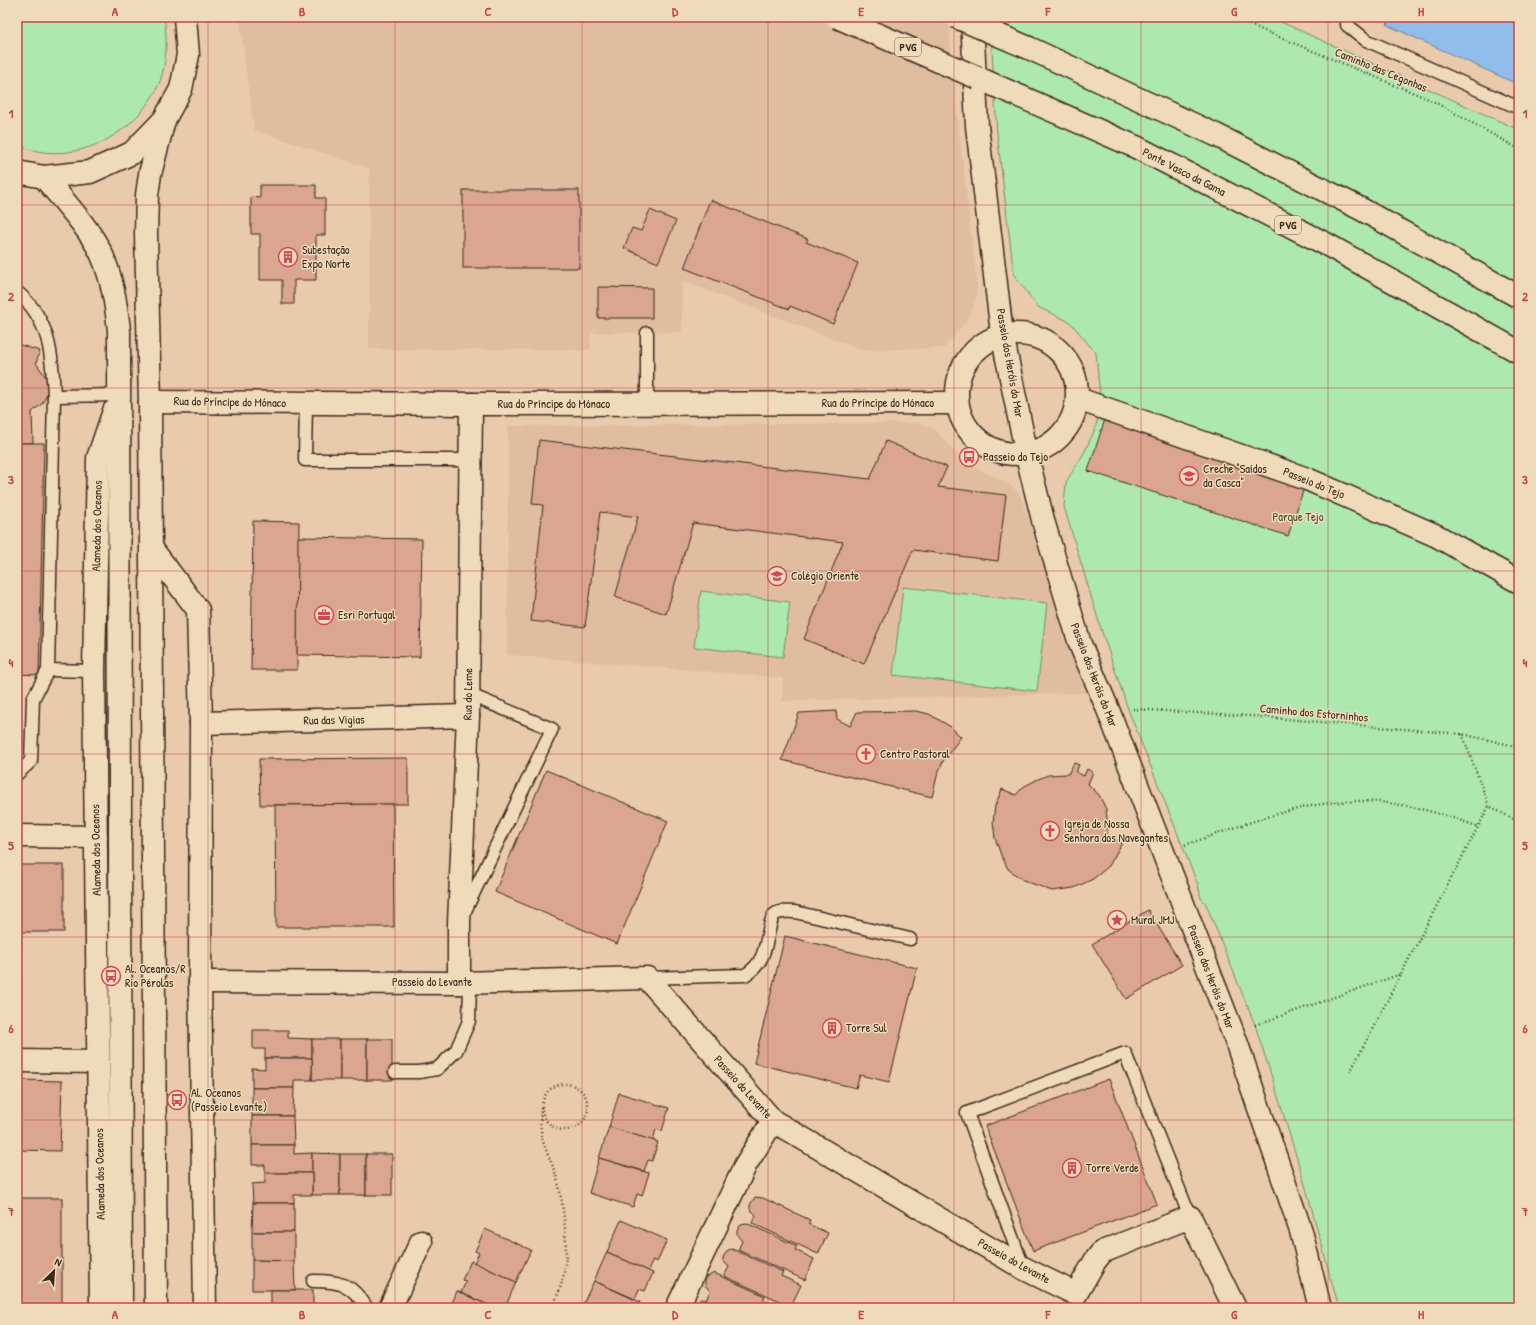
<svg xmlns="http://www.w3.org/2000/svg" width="1536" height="1325" viewBox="0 0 1536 1325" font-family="'Patrick Hand',sans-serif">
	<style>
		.built { fill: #e1bda0 }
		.green { fill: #ade9af; stroke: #748a66 }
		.water { fill: #90bdea; stroke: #6e8298 }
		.building { fill: #daa68f; stroke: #3b2a1e }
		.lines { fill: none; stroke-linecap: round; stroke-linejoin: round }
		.lane-casing { stroke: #3b2a1e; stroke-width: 15 }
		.street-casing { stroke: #3b2a1e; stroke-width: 25 }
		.secondary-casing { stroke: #3b2a1e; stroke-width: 25 }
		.highway-casing { stroke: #3b2a1e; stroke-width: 25 }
		.path { stroke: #3b2a1e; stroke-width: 2.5; stroke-dasharray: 1 3; stroke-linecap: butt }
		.lane { stroke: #efdbb9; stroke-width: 12 }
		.street { stroke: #efdbb9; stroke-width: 22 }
		.secondary { stroke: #efdbb9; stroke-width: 22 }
		.highway { stroke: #efdbb9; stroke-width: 22 }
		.highway-bridge-casing { stroke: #3b2a1e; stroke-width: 25; stroke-linecap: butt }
		.highway-bridge { stroke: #efdbb9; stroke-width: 22 }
		.grid { fill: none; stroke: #c24655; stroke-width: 1; stroke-opacity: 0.55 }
		.labels { text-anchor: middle; stroke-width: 3; stroke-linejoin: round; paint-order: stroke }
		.shield { fill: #efdbb9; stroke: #715f4c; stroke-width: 1 }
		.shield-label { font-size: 11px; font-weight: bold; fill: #3b2a1e }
		.street-label { font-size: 12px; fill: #3b2a1e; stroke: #efdbb9 }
		.poi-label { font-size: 12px; fill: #3b2a1e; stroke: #efdbb9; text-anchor: start }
		.park-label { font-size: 12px; fill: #4c4734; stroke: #efdbb9 }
		.neatline { fill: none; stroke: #c24655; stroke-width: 1.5 }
		.grid-label { font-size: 13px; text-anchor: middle; font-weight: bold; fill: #c24655 }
	</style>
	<rect width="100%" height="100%" fill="#e9cbac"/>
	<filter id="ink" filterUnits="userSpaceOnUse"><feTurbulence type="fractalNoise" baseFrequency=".025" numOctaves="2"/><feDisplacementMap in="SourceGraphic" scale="8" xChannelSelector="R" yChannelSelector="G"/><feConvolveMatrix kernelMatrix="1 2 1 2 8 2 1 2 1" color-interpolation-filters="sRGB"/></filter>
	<g filter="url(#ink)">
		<!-- built -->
		<g class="built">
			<path d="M239 17H949L951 59 977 285 976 298 972 311 965 323 944 348 862 350 682 281V332L591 333V350L369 349V168L254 130Z"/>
			<path d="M915 423 923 424 936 430 965 463 1004 481 1014 488 1021 497 1086 693 782 701 783 678 507 655 508 426Z"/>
		</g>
		<!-- green -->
		<g class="green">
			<path d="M17 17H164C168 40 167 71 155 92 128 140 70 167 17 145Z"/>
			<path d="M990 17H1270L1519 130V1308H1339L1306 1188 1275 1087 1255 1025 1206 904 1201 898 1198 885 1128 709 1101 629 1064 507 1066 482 1084 453 1095 429 1101 407 1096 353 1070 322 1038 307 1014 275 997 134Z"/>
			<path d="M903 587 1047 603 1037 691 893 675Z"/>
			<path d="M701 591 790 602 783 657 694 647Z"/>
		</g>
		<!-- water -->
		<path class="water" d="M1390 17H1519V85L1387 25Z"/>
		<!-- building -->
		<g class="building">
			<path d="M260 185H316V198H325V235H316V280H294V304H282V280H260V234H251V197L260 198Z"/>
			<rect x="463" y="190" width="116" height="78"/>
			<path d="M710 200 808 239 806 242 858 263 833 324 790 306 789 309 684 268Z"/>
			<path d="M650 210 676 221 658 263 624 248 632 228 641 231Z"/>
			<path d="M598 287 652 288V318H598Z"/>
			<path d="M17 344 40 351 36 363 48 380 49 388 43 403 32 412 33 443H17Z"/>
			<path d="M1106 416 1306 482 1288 536 1088 471Z"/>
			<path d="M539 440 870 479 886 441 947 467 938 487 1006 495 998 561 913 550 864 664 804 639 843 542 693 523 666 614 615 597 638 517 600 512 585 627 531 621 543 505 532 504Z"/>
			<path d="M17 443H44L39 675 17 674Z"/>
			<path d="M253 521 299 522 297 670H251Z"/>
			<path d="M298 537 422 539 420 657 297 655Z"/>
			<path d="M836 711 837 719 850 726 857 712 916 711 929 714 951 727 961 737 943 761 937 776 932 797 782 760 799 713Z"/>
			<path d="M408 758V804L260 805 259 759Z"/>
			<path d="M1074 763 1079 765 1076 772 1084 776 1087 769 1093 772 1088 784 1099 795 1106 809 1108 826 1106 835 1122 843 1109 866 1093 879 1074 888 1052 891 1023 880 1008 869 1001 855 995 838 993 822 995 806 1002 789 1016 795 1023 787 1038 779 1048 775 1068 774Z"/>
			<path d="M546 770 668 821 617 944 495 892Z"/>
			<path d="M393 804 394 927H276L275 805Z"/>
			<path d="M17 865H64V932H21V998H17Z"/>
			<path d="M1148 910 1182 965 1126 999 1092 944Z"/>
			<path d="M785 936 917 968 889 1082 860 1075 856 1088 754 1063Z"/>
			<path d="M253 1030H288V1038L312 1039V1058H265V1049H253Z"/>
			<rect x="312" y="1039" width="28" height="41"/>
			<rect x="340" y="1039" width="27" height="41"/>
			<rect x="367" y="1039" width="25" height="41"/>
			<path d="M265 1058H312V1080H294V1088H252V1068L265 1069Z"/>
			<path d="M1109 1079 1157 1204 1033 1251 985 1126Z"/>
			<path d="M17 1080 62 1081 60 1151 17 1150Z"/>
			<path d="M252 1088H294L293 1116H252Z"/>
			<path d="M619 1093 669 1108 662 1131 656 1129 653 1141 609 1127Z"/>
			<path d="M252 1116H293L294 1145H252Z"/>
			<path d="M609 1127 658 1142 652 1161 648 1160 644 1171 599 1158Z"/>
			<path d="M252 1145H294V1154L312 1153V1173H265V1165H252Z"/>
			<path d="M312 1153 340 1154V1195H312Z"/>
			<rect x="340" y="1154" width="26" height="41"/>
			<rect x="366" y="1154" width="26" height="41"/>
			<path d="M599 1158 649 1173 642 1196 637 1194 633 1207 589 1193Z"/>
			<path d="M265 1173H312V1195H294V1203H253L252 1184 265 1183Z"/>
			<path d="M755 1197 763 1198 810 1220 808 1224 828 1233 818 1254 752 1223 756 1215 750 1209V1205Z"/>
			<rect x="17" y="1198" width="45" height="110"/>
			<path d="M253 1203H294V1232H252Z"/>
			<path d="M621 1220 667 1240 657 1262 653 1260 648 1271 607 1252Z"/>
			<path d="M746 1223 797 1246 795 1250 814 1259 805 1280 738 1250 742 1241 737 1235V1231L741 1224Z"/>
			<path d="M485 1229 531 1250 516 1282 474 1263 479 1253 475 1251Z"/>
			<path d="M252 1232H294V1261L252 1260Z"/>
			<path d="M732 1249 783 1272 781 1276 801 1285 791 1306 724 1276 729 1267 723 1261V1257L728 1250Z"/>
			<path d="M607 1252 653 1273 645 1291 639 1289 635 1299 594 1281Z"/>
			<path d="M252 1260 294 1261 295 1290H252Z"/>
			<path d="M471 1261 516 1282 505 1308H495L461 1293 466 1281 462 1280Z"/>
			<path d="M714 1273 765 1296 763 1300 780 1308H724L706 1300 710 1291 705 1285V1281L707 1277Z"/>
			<path d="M594 1281 640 1302 637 1308H581Z"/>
			<rect x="271" y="1290" width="42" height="18"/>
			<path d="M457 1291 461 1293 495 1308H450Z"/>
			<path d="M701 1299 706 1300 722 1308H692L694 1303Z"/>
		</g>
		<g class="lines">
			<!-- lane casing -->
			<g class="lane-casing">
				<g id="lane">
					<path d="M1347 17V25L1366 40 1519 108"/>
					<path d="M17 292C51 320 52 356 54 396L48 670 33 699 31 761 17 774"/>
					<path d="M54 396 120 395"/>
					<path d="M306 403 305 460H471"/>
					<path d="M647 404V333"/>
					<path d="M48 670 94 671"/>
					<path d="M464 913 552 729 468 694"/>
					<path d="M647 978 745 975C763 965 765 949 769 930 770 926 771 919 774 915 780 910 788 912 795 912L910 939"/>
					<path d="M395 1072H419L437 1069 456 1051 469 1021 470 983"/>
					<path d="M1023 1267 967 1113 1125 1053 1190 1217"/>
					<path d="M313 1281C341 1281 352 1284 367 1308"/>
				</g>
			</g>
			<!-- street casing -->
			<g class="street-casing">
				<g id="street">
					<path d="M972 17 977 126 1002 334 1027 456 1044 524 1080 644 1107 707 1236 1041 1301 1231 1320 1308"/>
					<path d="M44 177C62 199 89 228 101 253 112 277 116 304 119 330L121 1308"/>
					<circle cx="1017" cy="394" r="60"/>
					<path d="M1078 399 1307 479 1437 536 1519 582"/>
					<path d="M150 402 471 404 957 403"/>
					<path d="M152 549 198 610 201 723 200 982 205 1308"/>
					<path d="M201 723 468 716"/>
					<path d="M17 836 96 837"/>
					<path d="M200 982 459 983 647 978 773 1121 1023 1268 1076 1294 1095 1261 1102 1252 1190 1217 1235 1308"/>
					<path d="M459 983V923L468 716 471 404"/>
					<path d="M17 1061 98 1062"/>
					<path d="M101 1308 94 671 98 458 114 411"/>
					<path d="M156 1308 150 402 146 234 147 195 150 174 164 120"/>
					<path d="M390 1308 421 1242"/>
					<path d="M677 1308 746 1164 773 1121"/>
				</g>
			</g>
			<!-- secondary casing -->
			<g class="secondary-casing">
				<path id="secondary" d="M17 172 44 177 90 172 132 153 164 120 181 89 188 55 185 17"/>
			</g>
			<!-- highway casing -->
			<g class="highway-casing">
				<g id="highway">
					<path d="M1029 48 1216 135 1361 209 1519 297"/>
					<path d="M978 78 1136 147 1326 244 1519 352"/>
				</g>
			</g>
			<!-- path -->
			<g class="path">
				<path d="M1231 17 1431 100 1519 149"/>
				<path d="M1133 709 1250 716 1462 734 1519 747"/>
				<path d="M1462 734 1489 806"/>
				<path d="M1185 845C1250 823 1318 793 1388 803 1419 807 1449 816 1479 827"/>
				<path d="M1401 974 1489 806 1519 822"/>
				<path d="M1255 1025 1401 974 1349 1074"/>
				<circle cx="565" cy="1107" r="23"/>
				<path d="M541 1107C538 1140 546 1147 556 1175 563 1198 569 1250 564 1273 562 1285 557 1297 552 1308"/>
			</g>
			<!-- lane -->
			<use href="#lane" class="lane"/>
			<!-- street -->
			<use href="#street" class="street"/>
			<!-- secondary -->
			<use href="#secondary" class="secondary"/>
			<!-- highway -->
			<use href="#highway" class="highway"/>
			<!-- highway-bridge casing -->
			<g class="highway-bridge-casing">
				<g id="highway-bridge">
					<path d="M837 17 978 78"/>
					<path d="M956 17 1029 48"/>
				</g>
			</g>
			<!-- highway-bridge -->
			<use href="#highway-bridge" class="highway-bridge"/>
		</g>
	</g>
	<!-- grid -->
	<path class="grid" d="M208 17V1308M395 17V1308M582 17V1308M768 17V1308M954 17V1308M1141 17V1308M1328 17V1308M17 205H1519M17 388H1519M17 571H1519M17 754H1519M17 937H1519M17 1120H1519"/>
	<!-- icons -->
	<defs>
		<g id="building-ring" transform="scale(1)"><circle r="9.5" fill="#efdbb9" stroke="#d1495b" stroke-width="1.5"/><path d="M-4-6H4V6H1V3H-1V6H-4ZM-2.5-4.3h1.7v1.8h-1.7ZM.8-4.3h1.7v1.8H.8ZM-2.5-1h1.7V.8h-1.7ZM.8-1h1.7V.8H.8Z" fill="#d1495b"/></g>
		<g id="bus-ring" transform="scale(1)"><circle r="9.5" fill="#efdbb9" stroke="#d1495b" stroke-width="1.5"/><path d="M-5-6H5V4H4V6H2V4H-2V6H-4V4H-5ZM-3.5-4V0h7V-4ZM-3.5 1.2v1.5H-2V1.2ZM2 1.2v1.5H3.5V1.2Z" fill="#d1495b"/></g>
		<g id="school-ring" transform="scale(1)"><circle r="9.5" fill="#efdbb9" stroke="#d1495b" stroke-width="1.5"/><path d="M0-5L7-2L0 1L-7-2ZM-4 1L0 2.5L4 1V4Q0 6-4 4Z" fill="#d1495b"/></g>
		<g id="office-ring" transform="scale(1)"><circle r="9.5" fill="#efdbb9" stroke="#d1495b" stroke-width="1.5"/><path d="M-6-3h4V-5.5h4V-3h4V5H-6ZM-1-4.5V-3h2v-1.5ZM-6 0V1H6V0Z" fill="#d1495b"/></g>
		<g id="church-ring" transform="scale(1)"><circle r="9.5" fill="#efdbb9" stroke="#d1495b" stroke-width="1.5"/><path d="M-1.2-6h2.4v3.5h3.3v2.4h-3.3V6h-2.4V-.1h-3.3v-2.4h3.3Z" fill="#d1495b"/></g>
		<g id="sight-ring" transform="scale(1)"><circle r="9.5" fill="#efdbb9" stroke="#d1495b" stroke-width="1.5"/><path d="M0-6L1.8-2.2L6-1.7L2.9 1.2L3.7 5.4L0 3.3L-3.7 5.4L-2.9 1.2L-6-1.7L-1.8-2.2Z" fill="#d1495b"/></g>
	</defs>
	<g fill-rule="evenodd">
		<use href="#building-ring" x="288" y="257"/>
		<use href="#bus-ring" x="969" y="457"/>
		<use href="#school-ring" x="1189" y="476"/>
		<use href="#school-ring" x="777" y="576"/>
		<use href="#office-ring" x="324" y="615"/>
		<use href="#church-ring" x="866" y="754"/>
		<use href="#church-ring" x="1050" y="831"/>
		<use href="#sight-ring" x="1117" y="920"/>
		<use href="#bus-ring" x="111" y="976"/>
		<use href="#building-ring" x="832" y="1028"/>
		<use href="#bus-ring" x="177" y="1100"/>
		<use href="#building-ring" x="1072" y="1168"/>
	</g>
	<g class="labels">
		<!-- shield labels -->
		<g class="shield">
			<rect x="895" y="38" width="26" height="18" rx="3"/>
			<rect x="1275" y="216" width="26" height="18" rx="3"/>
		</g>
		<g class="shield-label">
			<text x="908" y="51">PVG</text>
			<text x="1288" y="229">PVG</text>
		</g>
		<!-- street labels -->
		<g class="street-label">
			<text transform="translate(1381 70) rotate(22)" y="4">Caminho das Cegonhas</text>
			<text transform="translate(1184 172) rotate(27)" y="4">Ponte Vasco da Gama</text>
			<text transform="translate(1010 363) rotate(80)" y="4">Passeio dos Heróis do Mar</text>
			<text transform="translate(230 402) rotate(1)" y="4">Rua do Príncipe do Mónaco</text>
			<text x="878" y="407">Rua do Príncipe do Mónaco</text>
			<text x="554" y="408">Rua do Príncipe do Mónaco</text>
			<text transform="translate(1314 483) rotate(22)" y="4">Passeio do Tejo</text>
			<text transform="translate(97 526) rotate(-89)" y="4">Alameda dos Oceanos</text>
			<text transform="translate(1094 675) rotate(69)" y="4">Passeio dos Heróis do Mar</text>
			<text transform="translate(468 694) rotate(-89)" y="4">Rua do Leme</text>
			<text transform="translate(1314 713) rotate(5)" y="4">Caminho dos Estorninhos</text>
			<text transform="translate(334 720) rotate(-1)" y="4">Rua das Vigias</text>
			<text transform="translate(96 850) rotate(-91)" y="4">Alameda dos Oceanos</text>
			<text transform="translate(1211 977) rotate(69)" y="4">Passeio dos Heróis do Mar</text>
			<text x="432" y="986">Passeio do Levante</text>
			<text transform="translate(743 1087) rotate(48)" y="4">Passeio do Levante</text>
			<text transform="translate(100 1174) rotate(-91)" y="4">Alameda dos Oceanos</text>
			<text transform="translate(1014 1261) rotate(29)" y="4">Passeio do Levante</text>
		</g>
		<!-- poi labels -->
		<g class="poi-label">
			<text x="302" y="254">Subestação<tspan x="302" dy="14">Expo Norte</tspan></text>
			<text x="983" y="461">Passeio do Tejo</text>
			<text x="1203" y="473">Creche "Saídos<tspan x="1203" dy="14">da Casca"</tspan></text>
			<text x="791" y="580">Colégio Oriente</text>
			<text x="338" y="619">Esri Portugal</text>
			<text x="880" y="758">Centro Pastoral</text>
			<text x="1064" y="828">Igreja de Nossa<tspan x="1064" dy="14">Senhora dos Navegantes</tspan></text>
			<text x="1131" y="924">Mural JMJ</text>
			<text x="125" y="973">Al. Oceanos/R<tspan x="125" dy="14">Rio Pérolas</tspan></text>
			<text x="846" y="1032">Torre Sul</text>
			<text x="191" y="1097">Al. Oceanos<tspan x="191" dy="14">(Passeio Levante)</tspan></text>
			<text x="1086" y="1172">Torre Verde</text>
		</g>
		<!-- park labels -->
		<g class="park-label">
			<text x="1298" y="521">Parque Tejo</text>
		</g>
	</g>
	<!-- margin -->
	<rect width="1536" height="1325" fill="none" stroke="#efdbb9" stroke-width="44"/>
	<!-- north arrow -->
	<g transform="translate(54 1271) rotate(25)" stroke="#efdbb9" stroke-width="3" paint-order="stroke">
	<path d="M0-3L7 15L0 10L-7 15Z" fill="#3b2a1e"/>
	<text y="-6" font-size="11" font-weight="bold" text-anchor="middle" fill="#3b2a1e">N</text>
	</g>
	<rect x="22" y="22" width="1492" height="1281" class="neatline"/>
	<g class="grid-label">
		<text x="115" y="16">A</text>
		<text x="302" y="16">B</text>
		<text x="488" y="16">C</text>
		<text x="675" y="16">D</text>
		<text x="861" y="16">E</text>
		<text x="1048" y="16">F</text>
		<text x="1234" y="16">G</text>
		<text x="1421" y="16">H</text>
		<text x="11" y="118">1</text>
		<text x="1525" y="118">1</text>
		<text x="11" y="301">2</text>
		<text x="1525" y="301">2</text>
		<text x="11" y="484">3</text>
		<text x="1525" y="484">3</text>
		<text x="11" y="667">4</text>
		<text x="1525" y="667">4</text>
		<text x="11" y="850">5</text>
		<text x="1525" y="850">5</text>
		<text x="11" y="1033">6</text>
		<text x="1525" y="1033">6</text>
		<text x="11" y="1216">7</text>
		<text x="1525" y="1216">7</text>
		<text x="115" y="1319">A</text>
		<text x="302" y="1319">B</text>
		<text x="488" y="1319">C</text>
		<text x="675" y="1319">D</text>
		<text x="861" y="1319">E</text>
		<text x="1048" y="1319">F</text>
		<text x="1234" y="1319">G</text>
		<text x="1421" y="1319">H</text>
	</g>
</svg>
